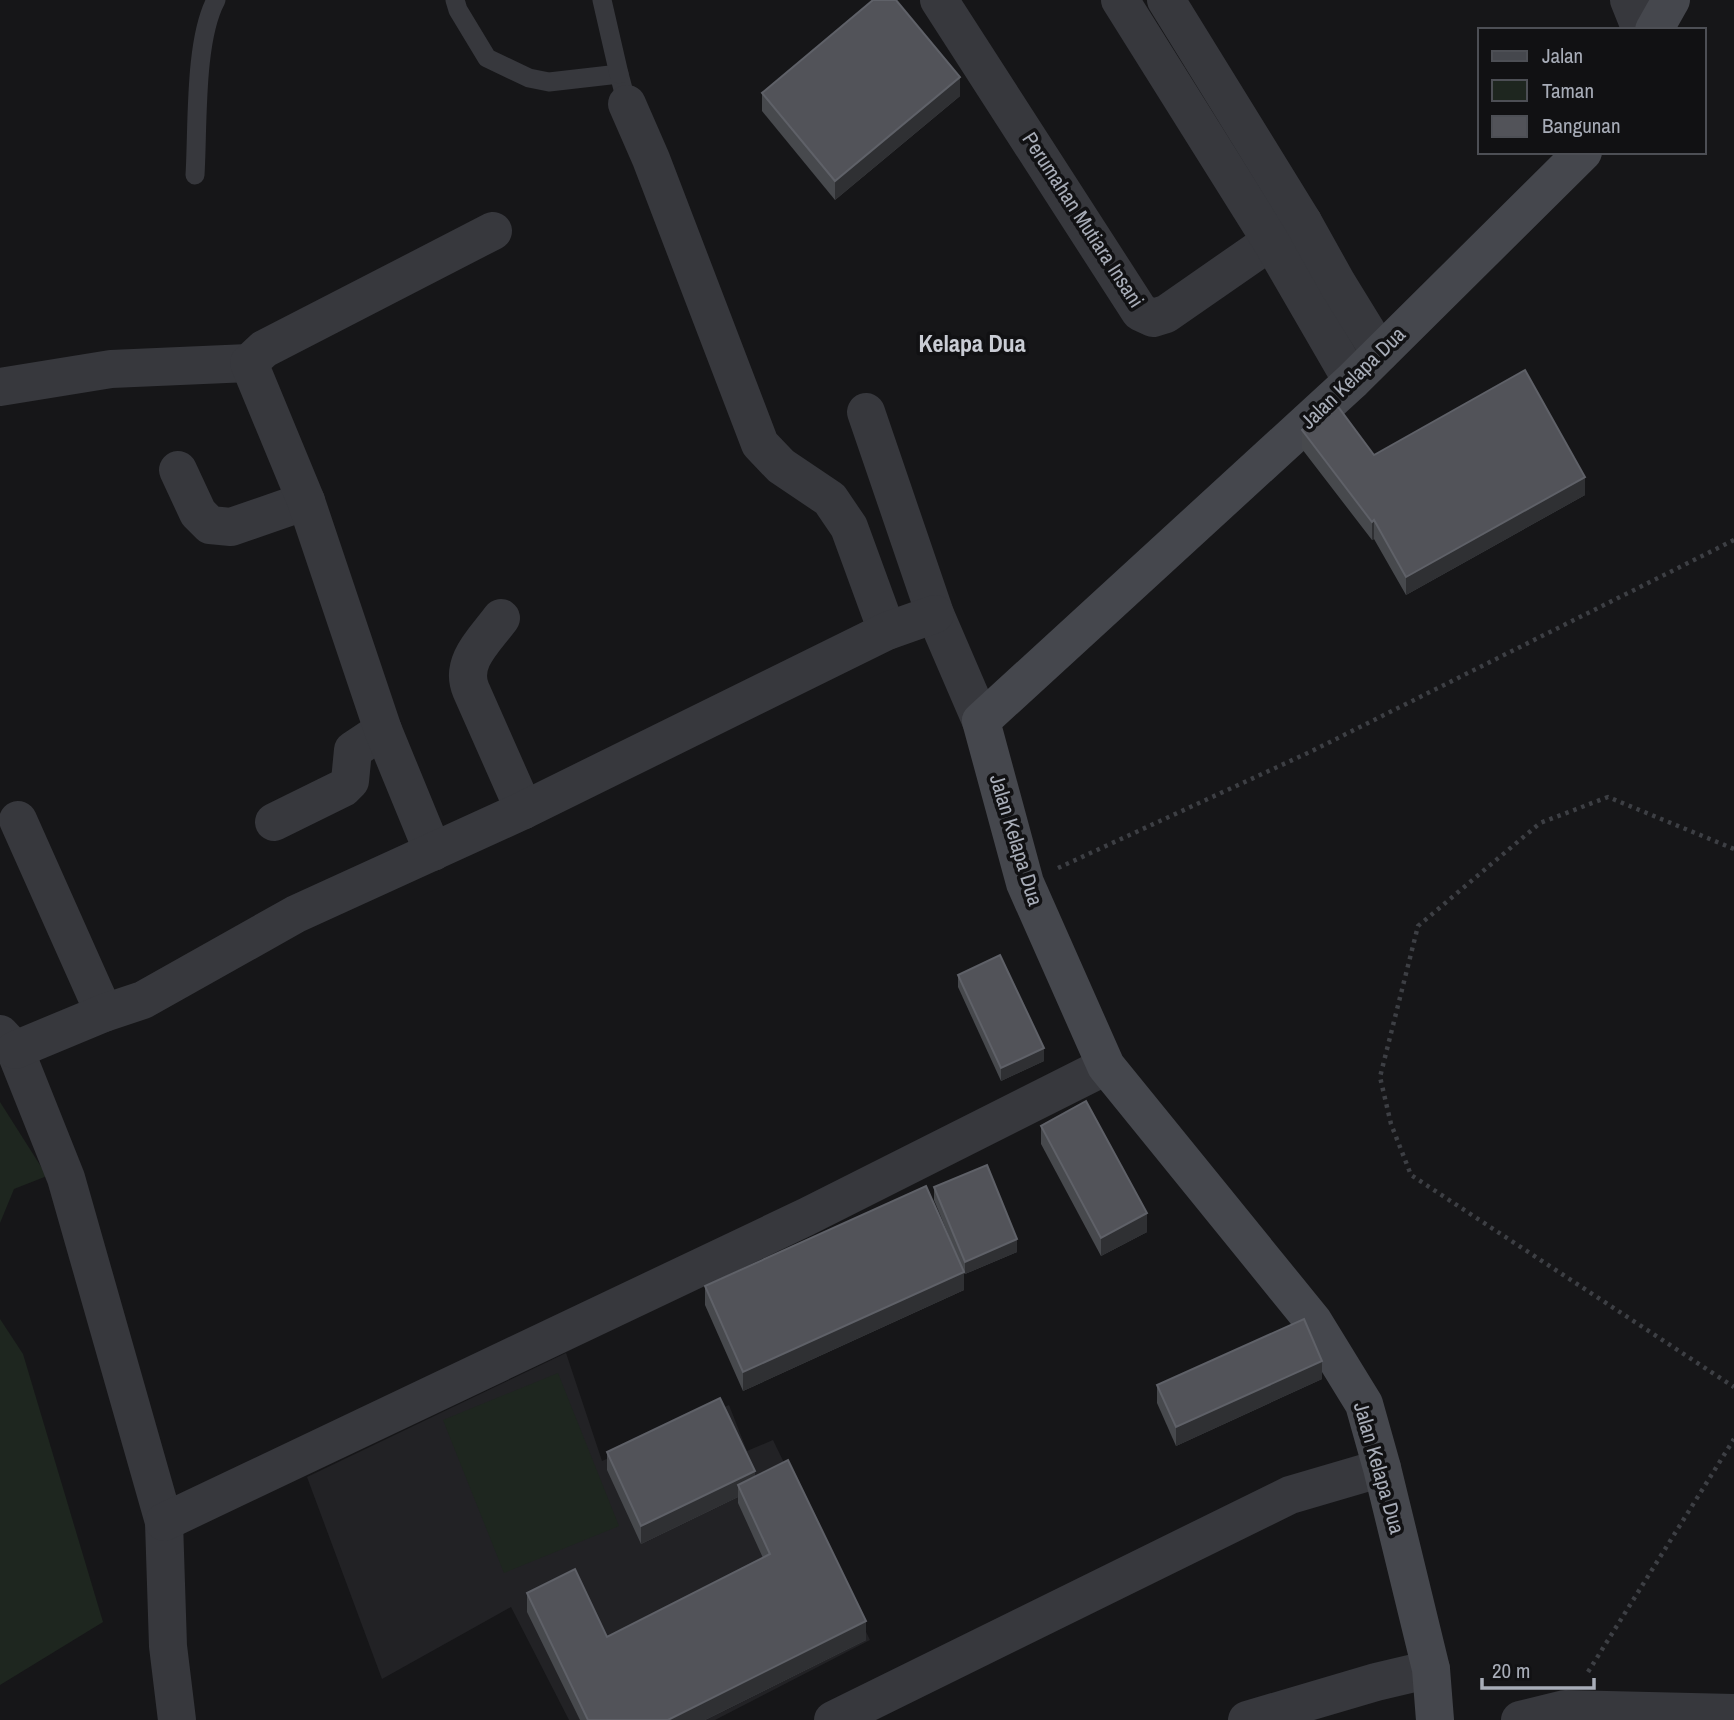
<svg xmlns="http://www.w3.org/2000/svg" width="1734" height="1720" viewBox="0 0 1734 1720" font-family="'Archivo Narrow',sans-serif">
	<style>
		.built { fill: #222225 }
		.green { fill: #1e261f }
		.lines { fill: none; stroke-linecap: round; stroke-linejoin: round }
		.path { stroke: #3d3f44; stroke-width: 4.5; stroke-dasharray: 3.5 5; stroke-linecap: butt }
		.service { stroke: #37383d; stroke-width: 19 }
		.minor { stroke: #37383d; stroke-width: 38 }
		.secondary { stroke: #45474d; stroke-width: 38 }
		.wall { fill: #47494d }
		.shaded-wall { fill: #2f3033 }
		.building { fill: #525359; stroke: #5f6168; stroke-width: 2 }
		.labels { text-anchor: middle; stroke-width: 7; stroke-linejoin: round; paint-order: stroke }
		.street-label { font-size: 21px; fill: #a8adb8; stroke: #111113 }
		.quarter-label { font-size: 24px; font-weight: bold; fill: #c9ccd4; stroke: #111113 }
	</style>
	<rect width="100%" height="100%" fill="#161618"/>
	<!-- built -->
	<path class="built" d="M566 1353 602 1461 729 1405 747 1451 773 1440 870 1640 715 1720H569L511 1607 382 1679 307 1477Z"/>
	<!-- green -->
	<g class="green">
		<path d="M0 1102 47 1176 14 1189 0 1223Z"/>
		<path d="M0 1319 23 1354 103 1622 0 1685Z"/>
		<path d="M558 1373 619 1526 504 1573 443 1420Z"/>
	</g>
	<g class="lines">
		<!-- path -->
		<g class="path">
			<path d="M1734 849 1608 797 1540 823 1418 926 1380 1077 1391 1124 1411 1175 1734 1387"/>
			<path d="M1058 868 1312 751 1734 540"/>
			<path d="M1588 1672 1734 1439"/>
		</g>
		<!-- service -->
		<g class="service">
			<path d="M455 0 458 10 487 58 529 78 549 82 619 74 627 104"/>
			<path d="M602 0 619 74"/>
			<path d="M195 175C198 127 194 41 216 0"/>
		</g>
		<!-- minor -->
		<g class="minor">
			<path d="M939 0 1140 312 1153 318 1166 314 1271 241 1303 222"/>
			<path d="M1120 0 1271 241 1352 381"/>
			<path d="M1166 0 1303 222 1337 283 1380 353"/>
			<path d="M1629 0 1641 30"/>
			<path d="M627 104 651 159 760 444 781 466 830 499 849 527 887 631"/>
			<path d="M0 387 111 369 249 363"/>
			<path d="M866 412 935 614 981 721"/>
			<path d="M178 470 198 513 210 525 231 527 306 501"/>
			<path d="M501 618C485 640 459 662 471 690L524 810"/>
			<path d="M18 820 104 1013"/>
			<path d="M274 822 343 788 350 781 353 750 383 730"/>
			<path d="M433 852 383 730 306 501 249 363 264 349 493 231"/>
			<path d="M0 1034 15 1050 66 1178 164 1522 168 1646 177 1720"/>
			<path d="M15 1050 104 1013 143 1000 296 914 524 810 887 631 935 614"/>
			<path d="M164 1522 806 1217 1106 1066"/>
			<path d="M833 1720 1290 1495 1382 1468"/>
			<path d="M1247 1720 1376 1682 1431 1669"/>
			<path d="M1520 1720 1565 1709 1734 1713"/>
		</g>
		<!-- secondary -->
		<g class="secondary">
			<path d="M1654 30 1671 0"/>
			<path d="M1435 1720 1431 1669 1382 1468 1364 1404 1313 1321 1106 1066 1025 883 981 721 1352 381 1583 152"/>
		</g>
	</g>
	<!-- wall -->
	<g class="wall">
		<path d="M762 93 960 96 835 200 762 111Z"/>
		<path d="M1302 430 1374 455 1585 495 1406 595 1374 539 1372 540 1302 449Z"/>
		<path d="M958 975 1044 1061 1001 1081 958 987Z"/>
		<path d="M1041 1126 1147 1232 1101 1256 1041 1144Z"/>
		<path d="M934 1187 1017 1252 965 1274 964 1273V1290L743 1391 705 1305V1286L957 1256 934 1200Z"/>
		<path d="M1322 1379 1176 1446 1157 1403V1385Z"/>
		<path d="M607 1452 755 1477 866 1640 705 1720H580L527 1612V1593L607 1637 763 1558 738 1503V1497L641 1544 607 1470Z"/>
	</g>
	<!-- shaded-wall -->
	<g class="shaded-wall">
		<path d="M960 77V96L835 200V181Z"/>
		<path d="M1585 477V495L1406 595V577Z"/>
		<path d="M1374 520V539L1372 540V522Z"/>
		<path d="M1044 1048V1061L1001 1081V1068Z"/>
		<path d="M1147 1213V1232L1101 1256V1238Z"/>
		<path d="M1017 1239V1252L965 1274V1262Z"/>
		<path d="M964 1272V1290L743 1391V1372Z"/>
		<path d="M1322 1361V1379L1176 1446V1427Z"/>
		<path d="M755 1471V1489L738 1485V1497L641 1544V1526Z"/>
		<path d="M866 1621V1640L705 1720H668Z"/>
	</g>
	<!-- building -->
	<g class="building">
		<path d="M873 0H896L960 77 835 181 762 93Z"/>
		<path d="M1525 370 1585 477 1406 577 1374 520 1372 522 1302 430 1336 404 1374 455Z"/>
		<path d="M1000 955 1044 1048 1001 1068 958 975Z"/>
		<path d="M1086 1101 1147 1213 1101 1238 1041 1126Z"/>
		<path d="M987 1165 1017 1239 965 1262 934 1187Z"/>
		<path d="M926 1186 964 1272 743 1372 705 1286Z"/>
		<path d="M1304 1319 1322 1361 1176 1427 1157 1385Z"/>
		<path d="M720 1398 755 1471 641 1526 607 1452Z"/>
		<path d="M788 1460 866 1621 668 1720H588L527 1593 575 1569 607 1637 770 1554 738 1485Z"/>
	</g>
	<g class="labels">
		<!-- street labels -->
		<g class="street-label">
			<text transform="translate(1083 220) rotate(57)" y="7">Perumahan Mutiara Insani</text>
			<text transform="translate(1353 378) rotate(-44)" y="7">Jalan Kelapa Dua</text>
			<text transform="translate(1016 840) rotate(73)" y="7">Jalan Kelapa Dua</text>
			<text transform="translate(1379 1468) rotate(74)" y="7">Jalan Kelapa Dua</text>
		</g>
		<!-- quarter labels -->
		<g class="quarter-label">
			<text x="972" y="352">Kelapa Dua</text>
		</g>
	</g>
	<!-- legend -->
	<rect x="1478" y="28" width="228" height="126" fill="#111113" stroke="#4d4f55" stroke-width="2"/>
	<rect x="1492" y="51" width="35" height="10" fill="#45474d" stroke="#4d4f55" stroke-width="2"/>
	<text x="1542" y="63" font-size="21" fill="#a8adb8">Jalan</text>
	<rect x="1492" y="80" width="35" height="21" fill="#1e261f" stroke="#4d4f55" stroke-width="2"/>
	<text x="1542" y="98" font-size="21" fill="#a8adb8">Taman</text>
	<rect x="1492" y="116" width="35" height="21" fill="#525359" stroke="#4d4f55" stroke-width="2"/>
	<text x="1542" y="133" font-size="21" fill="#a8adb8">Bangunan</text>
	<!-- scale -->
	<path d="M1482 1678v10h112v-10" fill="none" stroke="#a8adb8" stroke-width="3.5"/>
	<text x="1492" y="1678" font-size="21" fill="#a8adb8" stroke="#111113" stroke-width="5" paint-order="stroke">20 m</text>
</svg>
